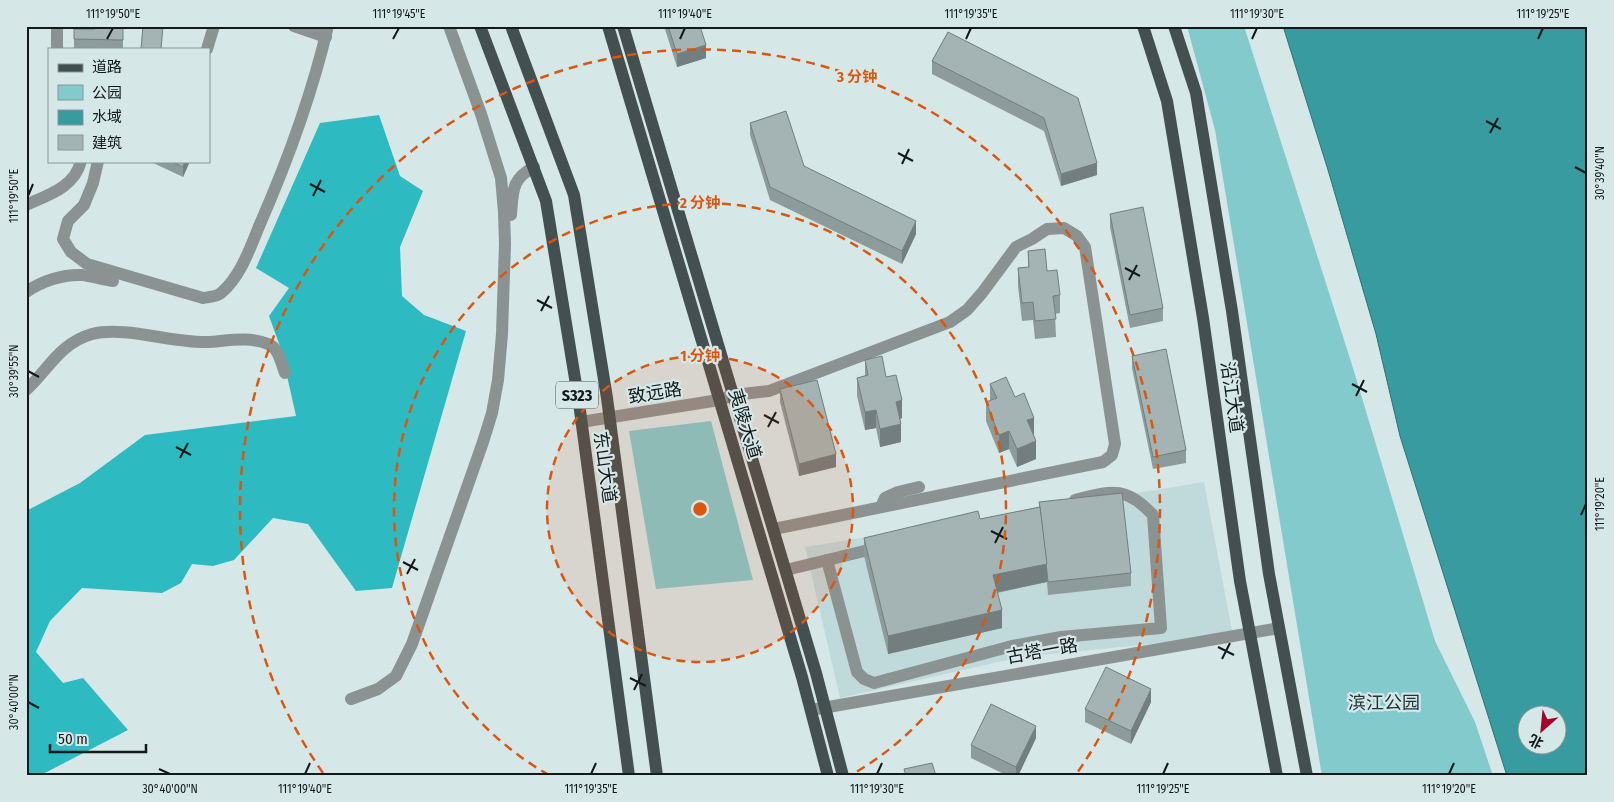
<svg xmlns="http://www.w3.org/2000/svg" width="1614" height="802" viewBox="0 0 1614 802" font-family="'Fira Sans Condensed','Noto Sans SC',sans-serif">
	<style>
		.built { fill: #c0dadb }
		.green { fill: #83cacd }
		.forest { fill: #2dbac0 }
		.water { fill: #379b9f; stroke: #2c7477; fill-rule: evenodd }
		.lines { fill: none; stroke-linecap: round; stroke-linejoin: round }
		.minor { stroke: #8b9292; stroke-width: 12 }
		.major { stroke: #445050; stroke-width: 12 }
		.wall { fill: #8d9b9b }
		.shaded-wall { fill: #737e7e }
		.building { fill: #a4b4b4; stroke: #737e7e }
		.ticks { fill: none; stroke: #131919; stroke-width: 2 }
		.ring { fill: none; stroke: #dd560d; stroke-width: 2.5; stroke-dasharray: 9 6 }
		.labels { text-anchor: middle; stroke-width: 4.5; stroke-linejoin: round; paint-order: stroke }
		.shield { fill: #d6e7e8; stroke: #4e5757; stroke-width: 1 }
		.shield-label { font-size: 16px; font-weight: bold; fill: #131919 }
		.street-label { font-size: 18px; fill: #131919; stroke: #d6e7e8 }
		.park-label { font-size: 18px; fill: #203738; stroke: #d6e7e8 }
		.centre { fill: #dd560d; stroke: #d6e7e8; stroke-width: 2.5 }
		.ring-label { font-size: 15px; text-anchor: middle; font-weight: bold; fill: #dd560d; stroke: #d6e7e8; stroke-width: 4.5; stroke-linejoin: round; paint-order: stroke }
		.neatline { fill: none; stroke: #131919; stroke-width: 2 }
		.ticks-label { font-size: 12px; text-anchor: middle; fill: #131919 }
	</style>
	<rect width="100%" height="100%" fill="#d6e7e8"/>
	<!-- built -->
	<path class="built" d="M1204 482 1233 636 1020 657 840 698 805 547Z"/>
	<!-- green -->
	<g class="green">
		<path d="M1187 26H1244L1353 368 1435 641 1475 722 1493 776H1322L1215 130Z"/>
		<path d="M711 421 753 580 656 589 629 431Z"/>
	</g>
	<!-- forest -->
	<path class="forest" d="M379 115 400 176 423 191 400 247 402 296 424 315 466 331 392 588 356 591 308 524 273 518 234 560 213 566 192 564 181 583 162 593 82 588 50 621 36 652 63 683 83 678 128 730 39 776H26V511L80 483 145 435 296 416 281 349 269 316 289 288 256 268 320 123Z"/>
	<!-- water -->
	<path class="water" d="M1283 26H1588V776H1507L1400 436 1376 334 1328 170ZM1526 714H1556V744H1526Z"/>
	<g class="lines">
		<!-- minor -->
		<g class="minor">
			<path d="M294 26 326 37"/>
			<path d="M57 49V26"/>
			<path d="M207 49 214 26"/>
			<path d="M98 161 93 183 84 205 68 221 63 239 71 252 87 264 203 298C208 297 217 297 221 293 241 276 250 248 260 224 288 160 312 94 328 26"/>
			<path d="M26 205C48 195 75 187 81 161"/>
			<path d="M511 215C513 192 511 179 534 167"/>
			<path d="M26 292C42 281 63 274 82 275 92 276 103 280 113 281"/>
			<path d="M26 390C48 370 60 343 92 334 126 326 171 343 207 342 226 341 250 336 268 344 279 348 281 363 285 373"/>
			<path d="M581 422 719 400 734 395 769 391 950 322 967 310 982 293 1016 247 1032 239 1047 229 1064 228 1077 236 1085 247 1115 444 1112 455 1103 462 774 529"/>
			<path d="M881 507 885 498 898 492 919 487"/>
			<path d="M827 560 857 672 864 679 874 683 1012 646 1061 637 1161 628 1153 515C1125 485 1111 491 1075 500"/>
			<path d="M786 570 881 547"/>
			<path d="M351 699 378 689 396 676 412 644 483 442 492 413 498 380 502 334 505 244 504 212 501 178 481 114 449 26"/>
			<path d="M811 710 1279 628"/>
		</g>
		<!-- major -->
		<g class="major">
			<path d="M480 26 546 201 579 403 629 776"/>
			<path d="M511 26 574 195 607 398 657 776"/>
			<path d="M608 26 802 677 828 776"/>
			<path d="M623 26 816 673 843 776"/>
			<path d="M1143 26 1167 101 1203 318 1240 581 1277 776"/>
			<path d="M1174 26 1196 93 1232 311 1269 574 1307 776"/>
		</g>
	</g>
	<!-- wall -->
	<g class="wall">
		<path d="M123 26V49H74V29H95Z"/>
		<path d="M664 26H700L706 58 677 67Z"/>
		<path d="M763 26H771L769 29Z"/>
		<path d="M948 32 1097 163V175L1061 186 1044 131 932 74V61Z"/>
		<path d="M750 123 804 166 916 234 902 264 770 200 750 135Z"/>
		<path d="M149 161H190L183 177Z"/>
		<path d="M1110 214 1163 308V321L1130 328 1110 227Z"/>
		<path d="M1028 251 1047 271 1060 295V313L1055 314 1056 337 1035 339 1033 320 1022 321 1018 286V268L1028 267Z"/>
		<path d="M1132 356 1186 450V463L1153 469 1132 368Z"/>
		<path d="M865 360 886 377 902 418 900 419 901 442 880 447 876 428 865 430 857 396V378L865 376Z"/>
		<path d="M990 384 1015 397 1034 436 1036 459 1017 467 1009 449 999 453 986 421V402L990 401Z"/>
		<path d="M780 389 836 467 799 476 780 402Z"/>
		<path d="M1039 502 1131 573V586L1048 595 1047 582 997 593 1002 628 888 654 864 556V538L980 519 1039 507Z"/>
		<path d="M1151 702 1131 744 1085 722V709Z"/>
		<path d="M1036 738 1018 776H1008L971 758V745Z"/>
	</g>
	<!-- shaded-wall -->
	<g class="shaded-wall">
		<path d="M706 45V58L677 67V54Z"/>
		<path d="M185 161H190L183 177V167Z"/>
		<path d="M1097 163V175L1061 186V174Z"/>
		<path d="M916 221V234L902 264V251Z"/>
		<path d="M902 400V418L896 420V402Z"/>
		<path d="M876 410V428L865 430V412Z"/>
		<path d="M1034 418V436L1027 420Z"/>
		<path d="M901 424V442L880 447V429Z"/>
		<path d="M1009 431V449L999 453V435Z"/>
		<path d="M1036 441V459L1017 467V449Z"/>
		<path d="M836 454V467L799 476V464Z"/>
		<path d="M1047 564V582L993 593V575Z"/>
		<path d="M1002 610V628L888 654V636Z"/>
		<path d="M1151 689V702L1131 744V731Z"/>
		<path d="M1036 726V738L1018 776H1016V767Z"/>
	</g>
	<!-- building -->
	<g class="building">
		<path d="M95 26H123V40L74 39V29H95Z"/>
		<path d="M143 26H163L161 49H141Z"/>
		<path d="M668 26H700L706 45 677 54Z"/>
		<path d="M948 32 1078 98 1097 163 1061 174 1044 118 932 61Z"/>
		<path d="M786 111 804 166 916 221 902 251 770 187 750 123Z"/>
		<path d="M170 161H185L183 167Z"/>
		<path d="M1143 207 1163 308 1130 315 1110 214Z"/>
		<path d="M1045 249 1047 271 1057 270 1060 295 1053 296 1056 319 1035 321 1033 302 1022 303 1018 268 1029 267 1028 251Z"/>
		<path d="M1166 349 1186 450 1153 457 1132 356Z"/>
		<path d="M882 356 886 377 896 375 902 400 896 402 901 424 880 429 876 410 865 412 857 378 868 375 865 360Z"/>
		<path d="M1006 377 1015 397 1024 393 1034 418 1027 420 1036 441 1017 449 1009 431 999 435 986 402 997 398 990 384Z"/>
		<path d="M817 380 836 454 799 464 780 389Z"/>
		<path d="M1122 493 1131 573 1048 582 1040 507 1039 502Z"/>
		<path d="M1040 507 1047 564 993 575 1002 610 888 636 864 538 978 511 980 519Z"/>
		<path d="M1106 667 1151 689 1131 731 1085 709Z"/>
		<path d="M991 704 1036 726 1016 767 971 745Z"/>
		<path d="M932 763 936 776H906L904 769Z"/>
	</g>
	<!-- ticks -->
	<path class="ticks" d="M107 39 113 28M393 39 399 28M680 39 685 28M966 39 971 28M1252 39 1257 28M1538 39 1543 28M1486 121 1501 129M1490 133 1498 118M898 153 913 161M902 164 909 149M1575 167 1586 173M310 184 325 192M28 196 33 184M313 196 321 180M1125 268 1140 276M1129 280 1137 265M537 300 552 308M541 311 549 296M28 371 39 377M1352 384 1367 392M1356 396 1364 380M764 415 779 423M768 427 776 412M176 447 191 455M180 458 188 443M1581 515 1586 504M991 531 1007 539M995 543 1003 527M403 562 418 570M407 574 415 559M1218 647 1234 655M1222 659 1230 643M630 678 646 686M634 690 642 674M28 702 39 708M159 769 170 774M305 774 310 763M591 774 596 763M877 774 882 763M1163 774 1168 763M1449 774 1454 763"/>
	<!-- distance rings -->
	<circle cx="700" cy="509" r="153" fill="#dd560d" fill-opacity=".12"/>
	<g class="ring">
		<circle cx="700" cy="509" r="153"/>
		<path d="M549 775A306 306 0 1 1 851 775"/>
		<path d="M323 773A460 460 0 1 1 1077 773"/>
	</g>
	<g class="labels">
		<!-- shield labels -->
		<rect class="shield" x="556" y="381.5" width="42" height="27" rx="4"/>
		<g class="shield-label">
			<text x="577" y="401">S323</text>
		</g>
		<!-- street labels -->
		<g class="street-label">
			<text transform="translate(655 393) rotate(-9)" y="6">致远路</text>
			<text transform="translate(1232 397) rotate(82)" y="6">沿江大道</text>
			<text transform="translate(745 424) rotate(73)" y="6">夷陵大道</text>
			<text transform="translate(605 467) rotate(82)" y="6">东山大道</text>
			<text transform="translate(1042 651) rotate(-10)" y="6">古塔一路</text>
		</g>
		<!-- park labels -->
		<g class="park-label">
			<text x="1384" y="709">滨江公园</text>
		</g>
	</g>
	<circle cx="700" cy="509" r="8" class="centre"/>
	<g class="ring-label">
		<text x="857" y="82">3 分钟</text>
		<text x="700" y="208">2 分钟</text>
		<text x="700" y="361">1 分钟</text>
	</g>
	<!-- border -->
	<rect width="1614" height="802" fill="none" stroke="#d6e7e8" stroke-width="55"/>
	<!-- legend -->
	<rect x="48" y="48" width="162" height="115" fill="#d6e7e8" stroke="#889595"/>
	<rect x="58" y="64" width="25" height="8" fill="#445050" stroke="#889595"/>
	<text x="92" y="72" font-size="15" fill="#131919">道路</text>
	<rect x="58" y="85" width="25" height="15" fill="#83cacd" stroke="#889595"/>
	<text x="92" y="98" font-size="15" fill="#131919">公园</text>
	<rect x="58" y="110" width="25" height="15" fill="#379b9f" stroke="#889595"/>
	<text x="92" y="122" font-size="15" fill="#131919">水域</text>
	<rect x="58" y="135" width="25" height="15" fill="#a4b4b4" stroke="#889595"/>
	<text x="92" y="148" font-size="15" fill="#131919">建筑</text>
	<!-- north arrow -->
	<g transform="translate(1542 730) rotate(207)"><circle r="24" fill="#d6e7e8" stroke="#889595"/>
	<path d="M0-4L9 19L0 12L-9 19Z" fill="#a3052a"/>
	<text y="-8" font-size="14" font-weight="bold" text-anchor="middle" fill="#131919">北</text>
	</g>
	<!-- scale -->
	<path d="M50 744v8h96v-8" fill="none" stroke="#131919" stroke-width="2.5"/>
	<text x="58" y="744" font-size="15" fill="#131919" stroke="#d6e7e8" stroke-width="4" paint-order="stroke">50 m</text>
	<rect x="28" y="28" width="1558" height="746" class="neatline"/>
	<g class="ticks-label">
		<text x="113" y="18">111°19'50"E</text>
		<text x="399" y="18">111°19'45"E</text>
		<text x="685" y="18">111°19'40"E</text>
		<text x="971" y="18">111°19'35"E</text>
		<text x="1257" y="18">111°19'30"E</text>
		<text x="1543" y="18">111°19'25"E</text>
		<text transform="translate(1600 173) rotate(-90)" y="4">30°39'40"N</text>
		<text transform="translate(14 196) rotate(-90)" y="4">111°19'50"E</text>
		<text transform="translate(14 371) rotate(-90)" y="4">30°39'55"N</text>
		<text transform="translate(1600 504) rotate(-90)" y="4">111°19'20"E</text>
		<text transform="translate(14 702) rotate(-90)" y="4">30°40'00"N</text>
		<text x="170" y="793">30°40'00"N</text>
		<text x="305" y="793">111°19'40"E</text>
		<text x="591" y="793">111°19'35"E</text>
		<text x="877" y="793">111°19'30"E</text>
		<text x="1163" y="793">111°19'25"E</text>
		<text x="1449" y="793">111°19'20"E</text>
	</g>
</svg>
